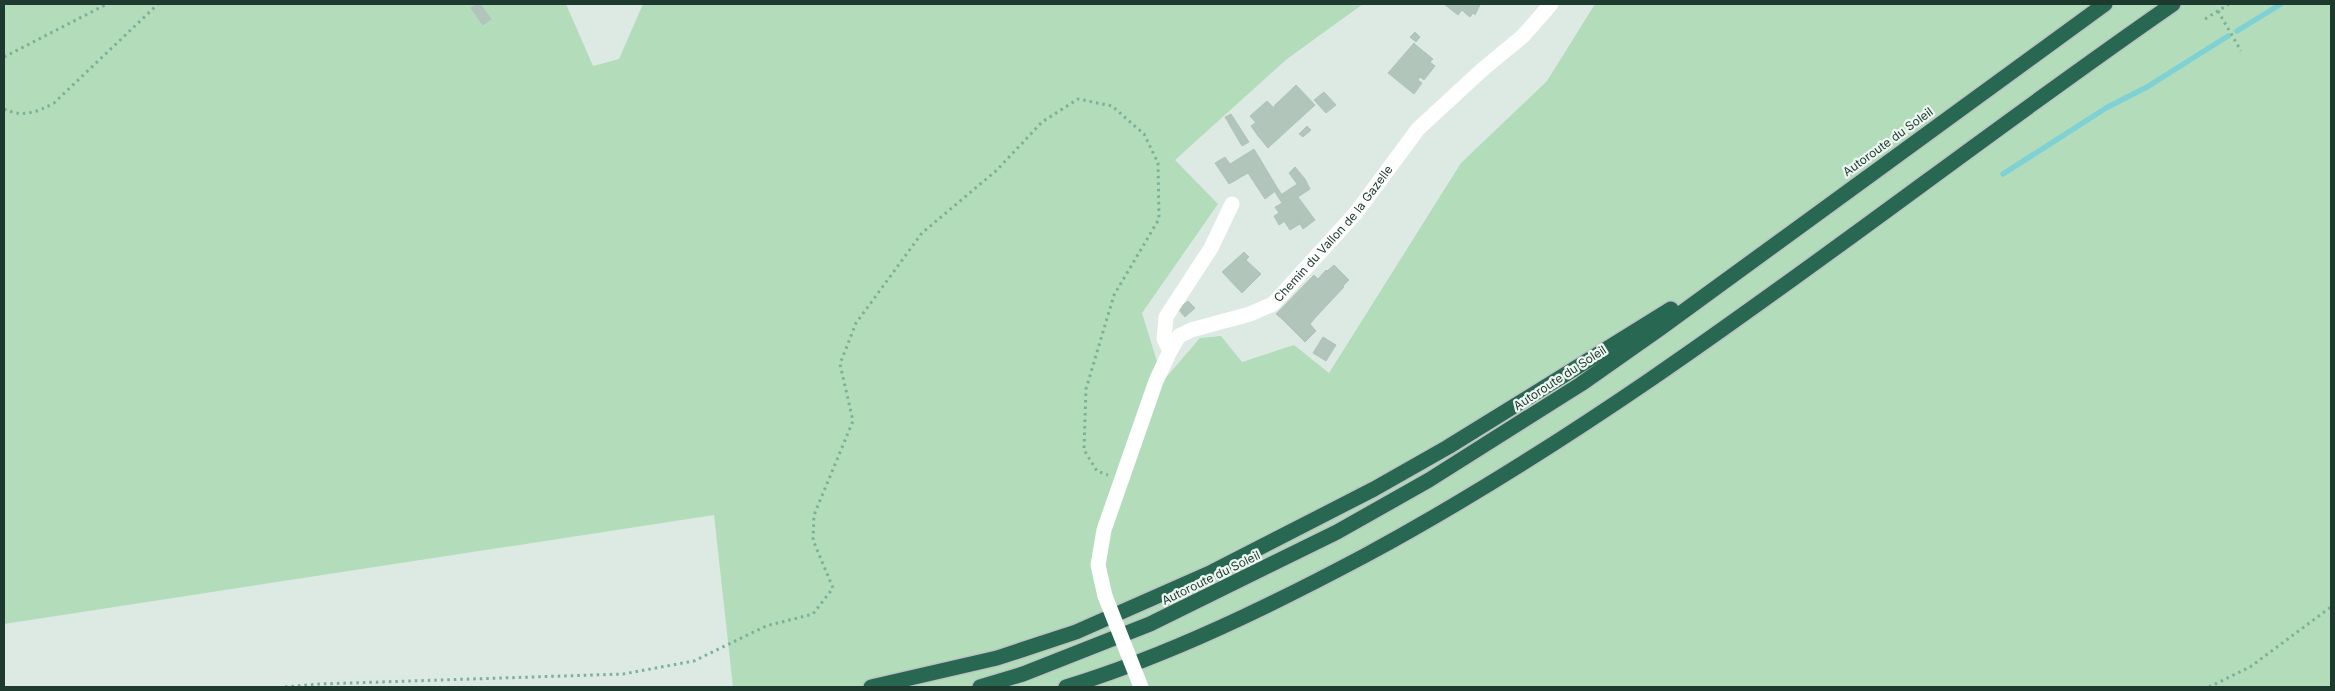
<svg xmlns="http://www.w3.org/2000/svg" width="2335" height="691" viewBox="0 0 2335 691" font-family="Inter,sans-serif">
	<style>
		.green { fill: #b3ddba }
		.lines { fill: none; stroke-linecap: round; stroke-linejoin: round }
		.stream { stroke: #80d1d4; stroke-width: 5.5 }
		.building { fill: #b2c5bb; stroke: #afc4b9 }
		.motorway-casing { stroke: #bcc4c1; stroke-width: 18 }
		.path { stroke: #7bb099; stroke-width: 3; stroke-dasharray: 2.5 4; stroke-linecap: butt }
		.minor { stroke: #fff; stroke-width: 15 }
		.motorway { stroke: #286853; stroke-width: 15 }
		.minor-bridge { stroke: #fff; stroke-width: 15 }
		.labels { text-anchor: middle; stroke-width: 4.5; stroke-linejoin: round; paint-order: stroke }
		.street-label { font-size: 12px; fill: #1e3a2f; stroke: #edf7f1 }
	</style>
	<rect width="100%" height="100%" fill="#ddeae3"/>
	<!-- green -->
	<path class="green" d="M4 4H566L593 66 619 59 643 4H1363L1287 59 1175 160 1218 204 1142 313 1163 381 1200 338 1221 336 1242 362 1294 345 1329 373 1461 163 1547 81 1595 4H2331V687H733L714 515 4 624Z"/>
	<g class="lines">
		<!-- stream -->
		<g class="stream">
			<path d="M2237 31 2281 4"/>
			<path d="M2003 174 2106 108 2147 87 2228 36"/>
		</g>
	</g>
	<!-- building -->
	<g class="building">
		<path d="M477 4H480L491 19 483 25 471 8Z"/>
		<path d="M1444 4H1472L1465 13 1462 10 1458 15Z"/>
		<path d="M1472 4 1480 5 1475 15 1473 13 1470 17 1465 13Z"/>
		<path d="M1415 32 1420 37 1416 42 1410 37Z"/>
		<path d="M1414 43 1417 46 1399 68 1395 65Z"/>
		<path d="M1417 46 1433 59 1430 62 1435 66 1424 80 1420 77 1418 80 1422 83 1414 94 1388 73 1395 65 1399 68Z"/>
		<path d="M1296 85 1315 105 1292 126 1278 114 1274 106Z"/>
		<path d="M1324 92 1336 105 1326 113 1314 100Z"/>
		<path d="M1267 101 1292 126 1268 148 1258 136 1263 131 1250 116Z"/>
		<path d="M1231 114 1249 142 1242 146 1225 117Z"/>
		<path d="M1255 123 1263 131 1258 136 1251 126Z"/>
		<path d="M1307 126 1311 130 1303 137 1299 134Z"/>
		<path d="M1254 149 1278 189 1265 199 1248 173 1229 184 1215 163 1225 157 1230 164Z"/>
		<path d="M1295 167 1305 179 1297 184 1289 173Z"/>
		<path d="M1305 179 1310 189 1298 197 1315 220 1303 229 1282 194Z"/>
		<path d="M1278 189 1286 201 1282 203 1275 192Z"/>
		<path d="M1286 201 1300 224 1290 230 1275 207Z"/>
		<path d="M1279 213 1285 221 1279 225 1274 216Z"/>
		<path d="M1244 252 1249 257 1246 260 1261 274 1242 293 1222 272Z"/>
		<path d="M1334 265 1349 280 1343 286 1327 271Z"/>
		<path d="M1326 270 1344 287 1328 304 1323 298 1327 292 1318 283 1320 281 1318 279Z"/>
		<path d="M1314 275 1320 281 1282 319 1276 314Z"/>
		<path d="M1318 283 1327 292 1323 298 1328 304 1315 318 1298 302Z"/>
		<path d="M1188 301 1195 308 1185 317 1178 309Z"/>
		<path d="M1298 302 1315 318 1310 324 1316 331 1305 342 1282 319Z"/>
		<path d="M1323 337 1336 345 1326 361 1313 353Z"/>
	</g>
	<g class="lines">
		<!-- motorway casing -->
		<g class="motorway-casing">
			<g id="motorway">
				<path d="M871 687 997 658 1076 632 1212 572 1374 489 1448 447 1671 309"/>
				<path d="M980 687 1023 674 1150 624 1337 532 1429 480 1581 384 1662 327 2105 4"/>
				<path d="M1066 687C1168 656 1272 605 1366 555 1653 400 1905 189 2173 4"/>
			</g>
		</g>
		<!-- path -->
		<g class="path">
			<path d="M2218 11 2241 51"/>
			<path d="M2205 19 2229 4"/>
			<path d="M4 57 107 4"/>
			<path d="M4 109C23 118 37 112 54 103L158 4"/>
			<path d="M285 687 319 684 623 674 694 661 766 626 813 614 833 588 813 540 814 515 853 421 840 364 856 323 922 233 997 170 1042 122 1078 99 1112 106 1144 134 1158 163 1159 219 1114 295 1086 389 1084 450 1097 471 1108 475"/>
			<path d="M2209 687 2250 667 2331 607"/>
		</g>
		<!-- minor -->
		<g class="minor">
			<path d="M1170 351 1164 339 1166 317 1211 248 1232 204"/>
			<path id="s1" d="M1105 596 1098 565 1104 530 1156 381 1170 351 1179 336 1191 330 1250 314 1273 304 1355 214 1418 129 1483 69 1523 36 1551 4"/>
		</g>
		<!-- motorway -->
		<use href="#motorway" class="motorway"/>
		<!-- minor-bridge -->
		<path class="minor-bridge" d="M1105 596 1141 687"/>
	</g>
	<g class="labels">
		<!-- street labels -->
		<g class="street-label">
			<text transform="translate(1888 142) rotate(-36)" y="4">Autoroute du Soleil</text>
			<text dy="4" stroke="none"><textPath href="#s1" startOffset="468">Chemin du Vallon de la Gazelle</textPath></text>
			<text transform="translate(1560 378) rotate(-33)" y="4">Autoroute du Soleil</text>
			<text transform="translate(1211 578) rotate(-26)" y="4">Autoroute du Soleil</text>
		</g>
	</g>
	<!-- border -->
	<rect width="2335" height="691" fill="none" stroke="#1e3a2f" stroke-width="10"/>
</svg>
